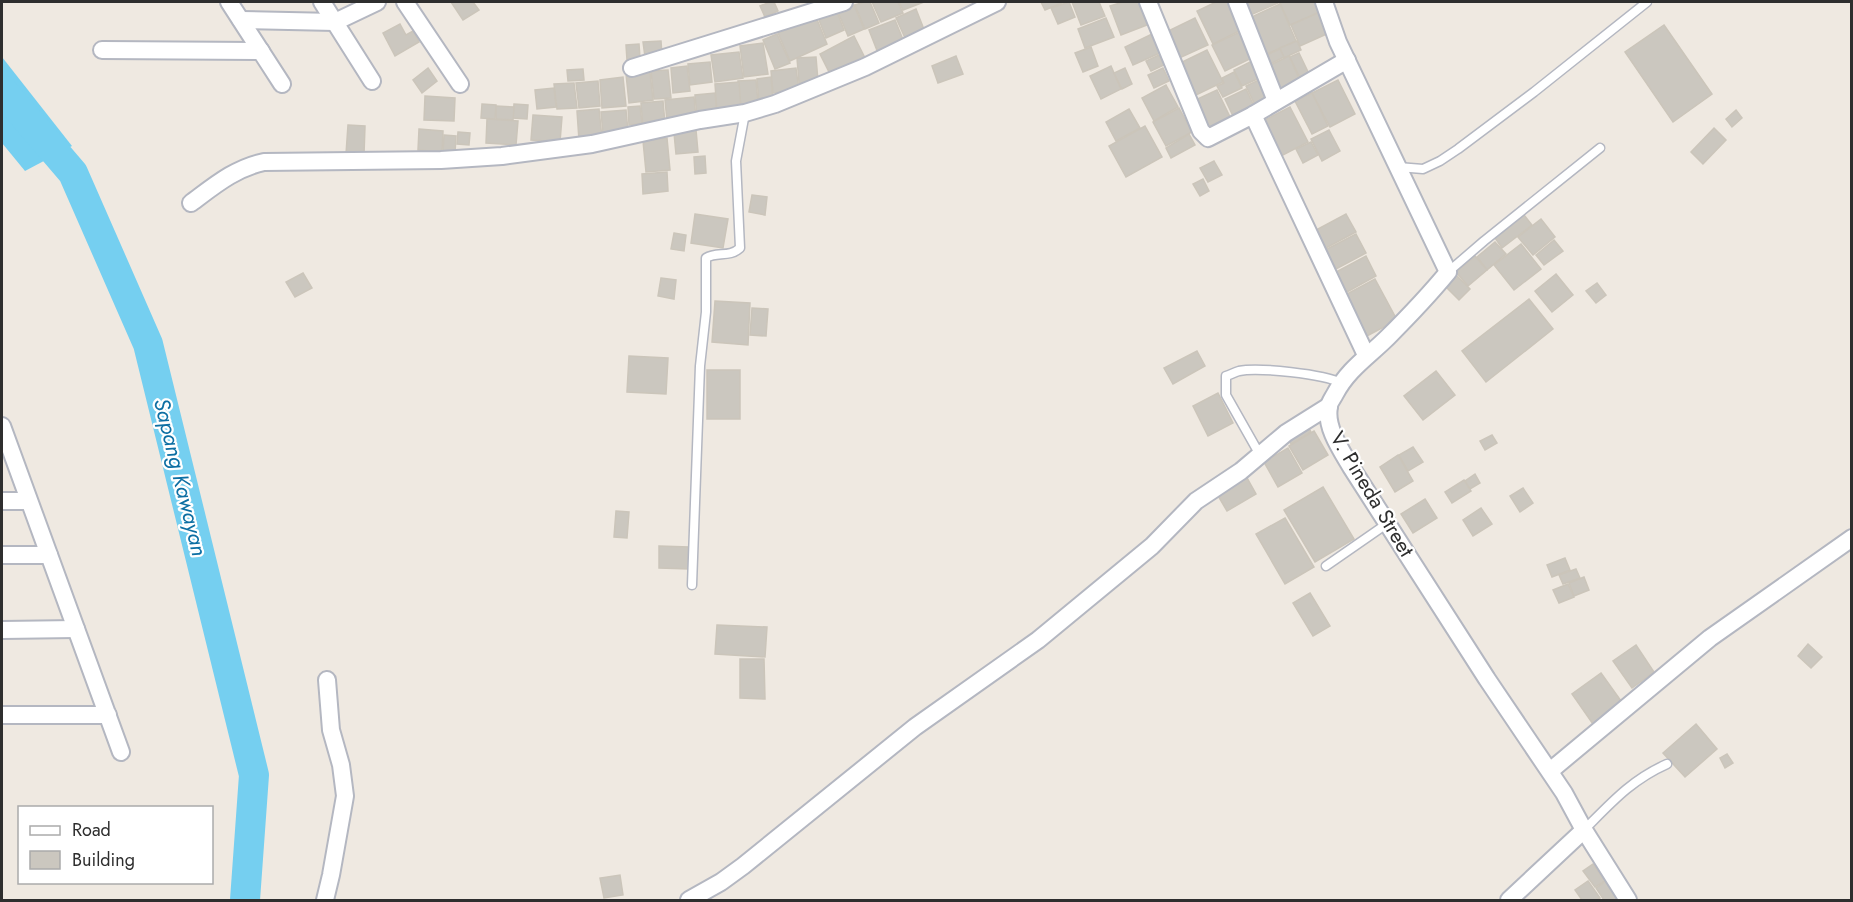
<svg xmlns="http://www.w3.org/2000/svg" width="1853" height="902" viewBox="0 0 1853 902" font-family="Jost,sans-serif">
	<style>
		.water { fill: #75cff0 }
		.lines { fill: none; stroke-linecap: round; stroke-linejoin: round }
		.river { stroke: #75cff0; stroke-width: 30 }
		.building { fill: #cbc7bf; stroke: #cbc5ba; stroke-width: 1.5 }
		.lane-casing { stroke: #b4b7c1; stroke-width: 11 }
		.street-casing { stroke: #b4b7c1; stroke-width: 20 }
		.lane { stroke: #fff; stroke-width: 8 }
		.street { stroke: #fff; stroke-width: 16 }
		.labels { text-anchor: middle; stroke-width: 4.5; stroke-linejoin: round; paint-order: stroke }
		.street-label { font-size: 21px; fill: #2e2e2e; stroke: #fff }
		.water-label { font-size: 22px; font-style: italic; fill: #0d6fa3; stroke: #fff }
	</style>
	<rect width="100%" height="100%" fill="#efe9e1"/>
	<!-- water -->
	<path class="water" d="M2 57 72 146 25 171 2 143Z"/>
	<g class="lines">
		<!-- river -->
		<path class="river" d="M2 90 73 173 148 344 254 775 245 900"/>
	</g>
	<!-- building -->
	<g class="building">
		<path d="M451 2H473L479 10 463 20Z"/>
		<path d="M770 2H774L778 11 765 17 760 6Z"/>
		<path d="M864 2H870L879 23 865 29 855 5Z"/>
		<path d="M872 2H898L903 13 881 22Z"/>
		<path d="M899 2H924L903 10Z"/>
		<path d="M1041 2H1061L1062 3 1045 10Z"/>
		<path d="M1069 2 1075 17 1058 24 1051 8Z"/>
		<path d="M1072 2H1099L1105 16 1081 25Z"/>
		<path d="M1123 2H1143L1152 23 1121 35 1110 6Z"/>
		<path d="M1216 2H1230L1243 29 1213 44 1197 11Z"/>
		<path d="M1239 2H1280L1246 17Z"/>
		<path d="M1282 2H1318L1322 11 1290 25 1280 3Z"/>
		<path d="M1280 4 1296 41 1262 56 1245 20Z"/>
		<path d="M854 5 864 29 848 36 838 12Z"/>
		<path d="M916 9 925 32 906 40 896 18Z"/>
		<path d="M1322 11 1331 32 1300 46 1291 25Z"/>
		<path d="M837 12 844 30 826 38 819 20Z"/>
		<path d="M816 17 827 44 790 61 778 33Z"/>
		<path d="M1106 18 1114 37 1085 48 1078 29Z"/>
		<path d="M1195 18 1208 45 1177 59 1164 33Z"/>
		<path d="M895 20 904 42 878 53 869 30Z"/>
		<path d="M400 24 406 35 413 31 419 42 395 56 383 33Z"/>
		<path d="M1664 25 1712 94 1673 122 1625 52Z"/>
		<path d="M1244 30 1256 56 1225 71 1212 45Z"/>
		<path d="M1154 33 1162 52 1133 65 1125 47Z"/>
		<path d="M777 34 790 63 775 69 763 40Z"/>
		<path d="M854 36 865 58 831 76 820 54Z"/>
		<path d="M661 41 662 55 645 57 643 42Z"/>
		<path d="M1297 41 1301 50 1284 58 1280 48Z"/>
		<path d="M763 43 768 74 744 77 740 46Z"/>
		<path d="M639 44 640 58 627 60 626 45Z"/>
		<path d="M1091 47 1098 66 1083 72 1075 53Z"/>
		<path d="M1280 49 1284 57 1266 66 1262 57Z"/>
		<path d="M1207 50 1223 82 1196 95 1180 63Z"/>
		<path d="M739 52 743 78 715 82 711 55Z"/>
		<path d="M1299 53 1309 74 1300 78 1290 57Z"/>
		<path d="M1159 55 1164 65 1151 71 1146 61Z"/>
		<path d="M956 56 963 74 938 83 932 66Z"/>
		<path d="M1289 56 1301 83 1276 94 1264 68Z"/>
		<path d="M816 57 818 81 799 83 797 58Z"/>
		<path d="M1254 60 1262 77 1242 86 1234 70Z"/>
		<path d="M710 62 712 82 690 85 688 64Z"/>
		<path d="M687 66 690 91 673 93 671 68Z"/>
		<path d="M1111 66 1121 89 1101 99 1090 76Z"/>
		<path d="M428 68 437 81 422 93 413 80Z"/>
		<path d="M796 68 799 91 773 93 771 71Z"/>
		<path d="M1125 68 1132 84 1122 89 1114 73Z"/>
		<path d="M1163 68 1169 81 1154 88 1148 75Z"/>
		<path d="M583 69 584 80 568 81 567 70Z"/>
		<path d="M668 70 671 98 654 99 651 71Z"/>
		<path d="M650 72 653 100 629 103 626 74Z"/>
		<path d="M1234 72 1242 88 1223 97 1217 86 1224 83 1222 78Z"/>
		<path d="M623 77 626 106 602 108 600 80Z"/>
		<path d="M771 77 773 101 759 102 757 79Z"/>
		<path d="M1263 78 1273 98 1256 107 1246 86Z"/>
		<path d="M756 80 758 103 740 105 738 81Z"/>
		<path d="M1338 80 1355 114 1330 127 1312 93Z"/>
		<path d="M598 81 600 106 579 108 576 83Z"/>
		<path d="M739 82 741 109 717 112 715 84Z"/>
		<path d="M574 83 577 108 557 109 554 84Z"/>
		<path d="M1166 85 1178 107 1154 121 1142 98Z"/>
		<path d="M554 88 556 107 537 109 535 90Z"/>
		<path d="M1246 89 1254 106 1233 116 1225 99Z"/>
		<path d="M1217 90 1231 119 1208 131 1193 101Z"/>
		<path d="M715 93 717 115 697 117 695 95Z"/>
		<path d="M1312 93 1328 126 1312 134 1295 101Z"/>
		<path d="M425 96 455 98 454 121 424 120Z"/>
		<path d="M694 97 696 119 667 121 665 100Z"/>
		<path d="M663 101 665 124 643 126 641 103Z"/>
		<path d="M482 104 496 105 495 119 481 118Z"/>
		<path d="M514 104 528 105 527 119 513 118Z"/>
		<path d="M496 106 514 107 513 120 496 119Z"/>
		<path d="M640 106 642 123 629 125 628 107Z"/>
		<path d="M1290 107 1308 142 1281 156 1263 121Z"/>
		<path d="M1179 108 1192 132 1166 146 1153 122Z"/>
		<path d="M599 109 602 138 579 140 577 111Z"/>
		<path d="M1129 109 1140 128 1116 141 1106 122Z"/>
		<path d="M626 110 628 131 603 134 601 112Z"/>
		<path d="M1736 110 1742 118 1732 127 1726 119Z"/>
		<path d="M533 115 562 117 560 142 531 140Z"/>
		<path d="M487 119 518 121 516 145 486 143Z"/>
		<path d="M348 125 365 126 364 155 346 154Z"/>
		<path d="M1145 126 1162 157 1126 177 1109 146Z"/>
		<path d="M1714 128 1726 140 1703 164 1691 152Z"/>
		<path d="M419 129 443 131 442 152 418 150Z"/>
		<path d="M696 130 698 152 676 154 674 133Z"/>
		<path d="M1329 130 1340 151 1322 161 1311 139Z"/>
		<path d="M458 132 470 133 469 145 457 144Z"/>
		<path d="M1189 134 1195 145 1171 158 1166 148Z"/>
		<path d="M444 135 456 136 455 153 443 152Z"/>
		<path d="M667 138 670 170 646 172 643 141Z"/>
		<path d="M1311 142 1318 155 1303 163 1296 149Z"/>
		<path d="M705 156 706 173 695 174 694 157Z"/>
		<path d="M1214 161 1222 175 1208 182 1200 168Z"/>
		<path d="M667 172 668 191 643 194 642 174Z"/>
		<path d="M1203 179 1209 191 1200 196 1193 184Z"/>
		<path d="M752 195 767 197 765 215 749 212Z"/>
		<path d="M695 214 728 219 723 248 691 243Z"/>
		<path d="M1346 214 1356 232 1326 248 1316 230Z"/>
		<path d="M1524 215 1532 225 1502 248 1495 238Z"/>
		<path d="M1541 219 1555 237 1533 255 1518 237Z"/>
		<path d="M674 233 686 235 684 251 671 249Z"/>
		<path d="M1356 234 1366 253 1336 269 1325 250Z"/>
		<path d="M1554 240 1563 251 1544 265 1536 255Z"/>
		<path d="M1495 242 1506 254 1487 270 1477 257Z"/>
		<path d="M1521 244 1541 269 1514 290 1494 265Z"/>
		<path d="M1366 256 1376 276 1347 292 1336 272Z"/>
		<path d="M1475 256 1487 270 1468 286 1456 272Z"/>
		<path d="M303 273 312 288 295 297 286 282Z"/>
		<path d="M1454 273 1470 289 1459 300 1443 284Z"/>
		<path d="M1556 274 1573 295 1552 312 1535 291Z"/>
		<path d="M661 278 676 280 674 299 658 296Z"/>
		<path d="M1375 279 1397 320 1367 336 1345 295Z"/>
		<path d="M1597 283 1606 295 1596 303 1586 291Z"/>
		<path d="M1529 299 1553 329 1486 382 1462 351Z"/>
		<path d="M715 301 750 303 748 345 712 342Z"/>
		<path d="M752 308 768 309 766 336 750 335Z"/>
		<path d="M1197 351 1205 366 1173 384 1164 368Z"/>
		<path d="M629 356 668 358 666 394 627 392Z"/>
		<rect x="707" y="370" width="33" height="49"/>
		<path d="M1436 371 1455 395 1423 420 1404 396Z"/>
		<path d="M1218 393 1233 423 1208 436 1193 406Z"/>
		<path d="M1306 423 1311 432 1291 444 1286 435Z"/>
		<path d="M1314 431 1328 455 1303 470 1289 446Z"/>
		<path d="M1492 435 1497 443 1485 450 1480 441Z"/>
		<path d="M1413 447 1423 462 1408 471 1399 455Z"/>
		<path d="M1288 448 1302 473 1278 487 1264 462Z"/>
		<path d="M1398 455 1413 481 1395 492 1380 467Z"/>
		<path d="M1475 474 1480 483 1470 489 1465 481Z"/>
		<path d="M1246 476 1256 494 1227 511 1217 494Z"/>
		<path d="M1464 480 1471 491 1452 503 1445 492Z"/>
		<path d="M1323 487 1354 539 1315 562 1284 510Z"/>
		<path d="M1523 488 1533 503 1520 512 1510 496Z"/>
		<path d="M1425 499 1437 518 1413 533 1401 514Z"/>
		<path d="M1481 508 1492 524 1473 536 1463 520Z"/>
		<path d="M616 511 629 512 627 538 614 537Z"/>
		<path d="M1285 518 1314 567 1285 584 1256 534Z"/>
		<path d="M659 546 689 547V569L659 568Z"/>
		<path d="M1565 558 1570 570 1552 577 1547 565Z"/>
		<path d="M1576 569 1580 578 1563 584 1559 575Z"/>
		<path d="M1584 577 1589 590 1574 596 1569 583Z"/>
		<path d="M1568 584 1574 597 1559 603 1553 590Z"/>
		<path d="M1310 593 1330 626 1313 636 1293 603Z"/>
		<path d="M717 625 767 627 765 657 715 654Z"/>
		<path d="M1808 644 1822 657 1811 668 1798 656Z"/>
		<path d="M1636 645 1654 672 1632 688 1613 661Z"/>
		<path d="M740 659H764L765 699 740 698Z"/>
		<path d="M1601 673 1624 705 1595 727 1572 694Z"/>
		<path d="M1696 724 1717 749 1685 777 1663 753Z"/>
		<path d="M1727 754 1733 763 1725 768 1720 758Z"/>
		<path d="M1593 864 1605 881 1595 887 1583 871Z"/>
		<path d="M620 875 623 895 604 898 600 878Z"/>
		<path d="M1588 881 1600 898 1596 900H1582L1575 890Z"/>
		<path d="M1606 881 1619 900H1604L1596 888Z"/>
	</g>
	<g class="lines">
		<!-- lane casing -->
		<g class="lane-casing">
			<g id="lane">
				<path d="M1398 167 1423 169 1440 161 1458 149 1534 92 1647 2"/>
				<path d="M1448 272 1484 241 1600 148"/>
				<path d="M1260 455 1226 395V376C1230 375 1235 372 1239 371 1258 367 1324 374 1341 383"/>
				<path d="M1326 566 1388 523"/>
				<path d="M692 585 700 366 706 312V258C717 251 729 258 740 248L736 161 745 113"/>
				<path d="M1584 830C1611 803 1631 780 1667 764"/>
			</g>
		</g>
		<!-- street casing -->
		<g class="street-casing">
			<g id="street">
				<path d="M229 2 282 84"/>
				<path d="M322 2 372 81"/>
				<path d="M405 2 460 84"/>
				<path d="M1148 2 1201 131 1208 138 1253 115 1347 60"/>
				<path d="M1237 2 1276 101"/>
				<path d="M1324 2 1338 42 1448 272C1429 295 1409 316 1388 337 1369 356 1348 369 1335 394 1333 398 1329 403 1329 407 1325 427 1341 450 1351 467L1487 679 1564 793 1584 830 1628 900"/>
				<path d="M241 20 335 22 377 2"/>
				<path d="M102 50 261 51"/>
				<path d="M632 68 844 2"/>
				<path d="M1253 115 1366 355"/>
				<path d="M191 203C214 186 235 168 264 162L441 160 502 156 592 144 700 120 745 113 775 104 865 67 997 2"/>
				<path d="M2 426 121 752"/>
				<path d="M2 501H28"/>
				<path d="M2 555H49"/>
				<path d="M2 630 76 629"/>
				<path d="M2 715H108"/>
				<path d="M1550 771 1710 638 1852 538"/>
				<path d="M325 900 331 875 345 796 341 765 331 730 327 680"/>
				<path d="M689 900 721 882 743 866 915 727 1038 640 1152 546 1196 501 1241 471 1286 433 1329 406"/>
				<path d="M1509 900 1584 830"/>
			</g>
		</g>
		<!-- lane -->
		<use href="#lane" class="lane"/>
		<!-- street -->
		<use href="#street" class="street"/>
	</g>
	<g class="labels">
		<!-- street labels -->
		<g class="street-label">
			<text transform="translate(1372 494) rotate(59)" y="7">V. Pineda Street</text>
		</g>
		<!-- water labels -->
		<g class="water-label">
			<text transform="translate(181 477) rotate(76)" y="8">Sapang Kawayan</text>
		</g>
	</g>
	<!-- border -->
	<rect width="1853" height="902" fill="none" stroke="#2e2e2e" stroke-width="6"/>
	<!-- legend -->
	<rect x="18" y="806" width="195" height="78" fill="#ffffff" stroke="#ababab" stroke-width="1.5"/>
	<rect x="30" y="826" width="30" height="9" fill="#ffffff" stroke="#ababab" stroke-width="1.5"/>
	<text x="72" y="836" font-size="18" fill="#2e2e2e">Road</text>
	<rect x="30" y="851" width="30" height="18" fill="#cbc7bf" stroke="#ababab" stroke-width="1.5"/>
	<text x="72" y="866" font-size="18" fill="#2e2e2e">Building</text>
</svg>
